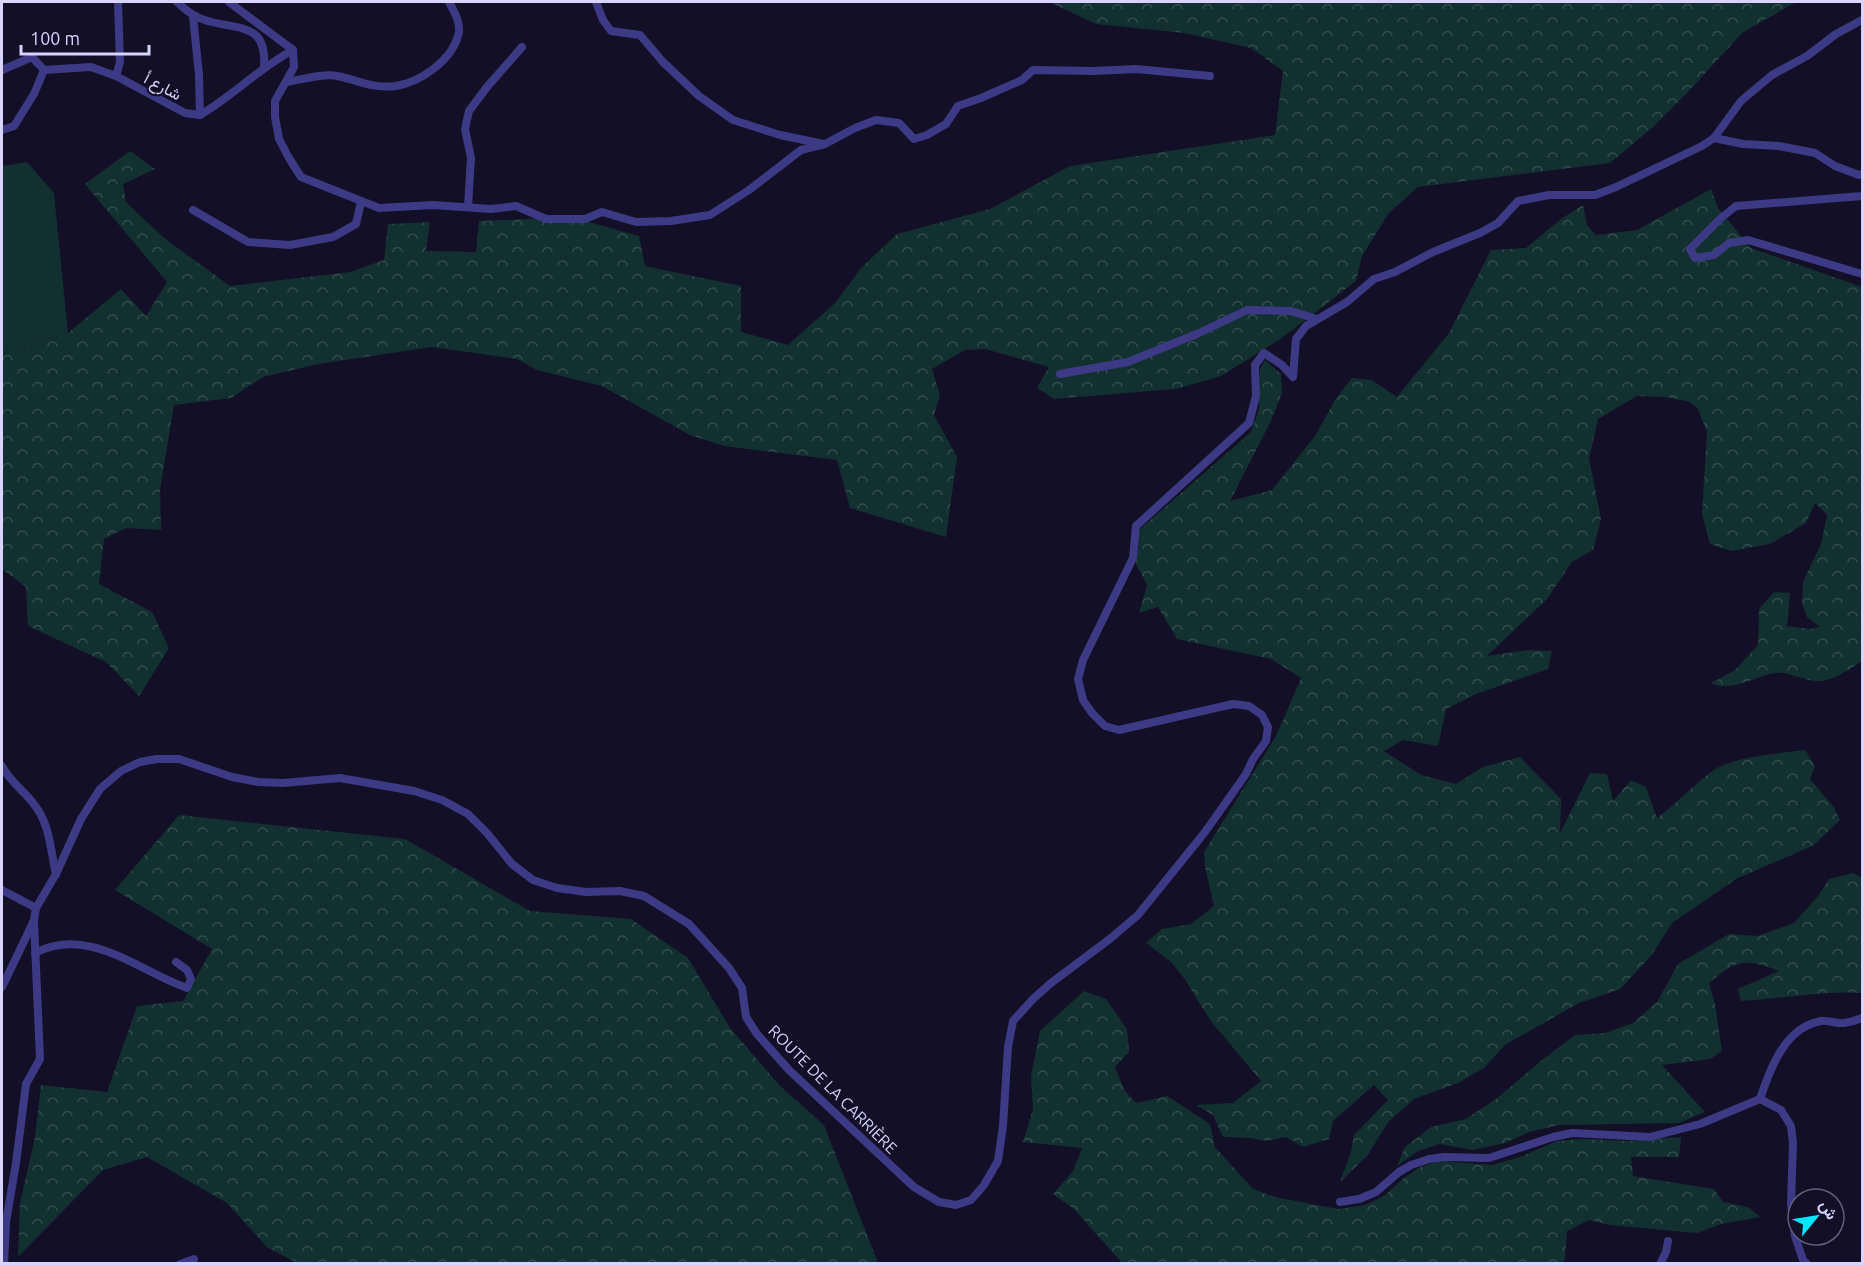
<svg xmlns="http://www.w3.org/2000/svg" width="1864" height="1265" viewBox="0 0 1864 1265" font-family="Ubuntu,Vazirmatn,sans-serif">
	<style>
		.grass { fill: #12302f }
		.forest { fill: url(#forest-crowns) }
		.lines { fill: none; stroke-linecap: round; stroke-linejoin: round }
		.street { stroke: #3d3a85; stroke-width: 8 }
		.labels { text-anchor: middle; stroke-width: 4.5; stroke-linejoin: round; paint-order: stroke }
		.street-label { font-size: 16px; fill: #d9d4ff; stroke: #130f26 }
	</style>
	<defs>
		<pattern id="forest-crowns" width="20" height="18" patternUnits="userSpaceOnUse" patternTransform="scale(1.5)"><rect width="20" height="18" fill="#12302f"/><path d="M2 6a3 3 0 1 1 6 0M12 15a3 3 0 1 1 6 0" fill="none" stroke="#344d4e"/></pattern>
	</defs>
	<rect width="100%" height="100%" fill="#130f26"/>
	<!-- grass -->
	<path class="grass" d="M27 162 54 193 68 333 2 353V166Z"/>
	<!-- forest -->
	<g class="forest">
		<path d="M1049 2H1796L1742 33 1688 92 1653 127 1610 163 1418 187 1389 213 1362 256 1356 281 1282 338 1221 376 1176 389 1054 399 1037 388 1049 367 985 349 965 350 932 369 940 395 934 415 957 457 946 537 850 508 837 460 724 446 690 435 602 386 537 370 517 359 432 347 318 364 263 377 231 398 174 405 160 490 161 530 126 528 104 539 99 584 152 612 169 648 139 696 106 662 28 626 26 587 3 570 2 571V353L68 333 121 289 146 316 167 282 85 184 130 151 155 169 123 184 126 202 164 238 230 286 350 272 384 260 388 224 430 222 426 251 476 252 479 221 571 217 639 236 645 266 741 286V332L788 345 835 303 861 268 897 234 990 209 1070 166 1275 135 1283 71 1251 48 1184 33 1096 24Z"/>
		<path d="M1711 189 1718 208 1751 248 1862 287V661C1850 669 1836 679 1821 681 1808 683 1789 671 1775 673 1755 676 1731 693 1712 683L1735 670 1758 645 1759 609 1774 592 1790 593 1787 626 1810 629 1820 627 1807 617 1802 603 1803 582 1821 544 1827 515 1815 503 1806 523 1770 544 1731 551 1710 544 1702 514 1707 432 1698 409 1690 402 1666 397 1637 396 1598 419 1589 458 1601 519 1593 550 1572 562 1547 599 1487 656 1528 650 1552 651 1548 669 1476 694 1446 709 1438 746 1403 740 1384 751 1421 775 1456 784 1483 767 1520 757 1561 799 1560 833 1590 773 1607 774 1613 801 1631 780 1646 787 1657 818C1677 803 1694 784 1714 770 1732 757 1782 753 1805 750L1815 766 1810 779 1833 806 1840 820 1814 845 1736 879 1672 923 1651 956 1620 989 1579 1003 1505 1045 1484 1068 1458 1083 1414 1099 1389 1121 1367 1156 1340 1182 1351 1152 1354 1135 1388 1100 1374 1085 1333 1121 1329 1139 1303 1147 1286 1137 1267 1141 1251 1138 1223 1137 1213 1115 1196 1105 1233 1103 1261 1081 1210 1020 1184 978 1171 962 1146 943 1162 929 1191 924 1214 906 1205 867 1204 852 1276 736 1301 678 1271 659 1177 639 1158 607 1139 613 1147 585 1136 564 1140 529 1251 432 1259 409 1260 369 1265 360 1281 374 1282 393 1271 421 1230 501 1272 490 1315 436 1335 400 1352 378 1372 380 1397 397 1449 333 1491 250 1526 248 1561 219 1583 205 1587 225 1596 235 1637 230Z"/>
		<path d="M179 815 405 839 530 911 631 919 688 958 730 1028 781 1087 824 1125 878 1263H297L267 1247 227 1203 147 1157 103 1170 18 1257 20 1203 35 1137 41 1085 107 1092 137 1006 183 1001 212 949 115 890Z"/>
		<path d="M1853 873 1862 878V993C1822 990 1782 999 1741 1001L1738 989 1779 971C1746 958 1736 959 1709 983L1715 1004 1722 1051 1710 1059 1662 1065 1705 1112 1679 1123 1559 1125 1529 1132 1505 1143 1473 1150 1439 1144 1418 1151 1397 1166 1405 1147 1431 1127 1466 1119 1496 1099 1542 1060 1575 1035 1605 1033 1633 1023 1657 1002 1678 964 1729 934 1758 936 1794 923 1818 896 1829 879Z"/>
		<path d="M1084 991 1106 999 1127 1029 1129 1052 1115 1067 1125 1091 1136 1103 1167 1096 1210 1124 1215 1147 1253 1189 1275 1197 1338 1209 1365 1205 1384 1196 1404 1178 1420 1167 1439 1161 1492 1165 1520 1157 1557 1141 1583 1139 1627 1141 1681 1137 1679 1157H1631L1633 1176 1714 1189 1723 1202 1748 1207 1760 1217 1721 1224 1697 1233 1609 1225 1589 1220 1567 1231 1565 1259 1562 1263H1122L1074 1209 1053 1194 1073 1171 1082 1148 1023 1142 1033 1109 1031 1076 1040 1031Z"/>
	</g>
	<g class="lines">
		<!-- street -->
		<g class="street">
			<path d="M177 2C186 11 195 18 208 21 240 30 267 23 264 67"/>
			<path d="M229 2 293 50"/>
			<path d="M596 2 603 20 611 31 640 35 663 62 699 96 733 120 780 135 824 144"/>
			<path d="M193 16 199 75 200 115"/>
			<path d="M2 70 32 57 44 70 91 67 116 76 185 113 200 115"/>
			<path d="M116 76 120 62 118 2"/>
			<path d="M287 82C300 80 324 73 337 76 359 80 371 89 396 86 420 82 451 61 458 36 462 25 454 11 449 2"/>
			<path d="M200 115C233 96 259 68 293 50L294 67 275 101V117L279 139 289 158 301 177 379 208 433 205 491 209 516 206 546 219H585L602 212 636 222 671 221 710 215 749 190 801 150 825 144 855 128 876 120 899 123 914 139 927 135 946 124 958 106 981 98 1022 80 1033 70 1093 71 1136 69 1210 76"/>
			<path d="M2 130 14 126 34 94 44 70"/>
			<path d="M1714 138 1743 144 1779 146 1815 153 1835 166 1859 175 1862 174"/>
			<path d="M1862 196 1736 206 1721 218 1690 249 1695 258 1714 255 1729 243 1748 240 1862 274"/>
			<path d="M468 207 471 158 465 129 469 111 487 87 522 47"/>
			<path d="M193 210 248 242 290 245 333 237 356 224 361 202"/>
			<path d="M1060 374 1128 362 1199 333 1247 310 1291 311 1317 319"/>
			<path d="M2 766C11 784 28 793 38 810 50 828 51 853 56 874"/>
			<path d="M2 890 36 908"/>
			<path d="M35 953C89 925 138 971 187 988L191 979 187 970 176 962"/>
			<path d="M2 987 28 933 34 920 36 908 56 874 81 819 100 789 121 771 140 762 157 759H179L232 777 258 782 283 783 340 778 414 791 442 800 468 814 487 833 512 864 533 880 557 888 586 892 620 891 644 896 689 924 729 968 742 988 746 1017 757 1034 789 1070 914 1187 939 1202 956 1205 971 1200 984 1185 998 1161 1003 1126 1008 1047 1013 1021 1033 999 1051 983 1111 938 1138 915 1205 832 1246 774 1253 759 1266 741 1268 727 1262 715 1249 706 1233 704 1119 730 1105 726 1092 713 1083 700 1078 679 1083 660 1133 558 1136 526 1249 423 1256 396 1255 365 1264 353 1282 365 1293 377 1296 339 1306 326 1347 302 1374 279 1395 272 1433 252 1480 233 1498 223 1518 201 1549 195H1595L1616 187 1702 146 1714 138 1741 101 1772 75 1807 56 1836 34 1862 20"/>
			<path d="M1340 1202 1359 1199 1376 1192 1399 1172 1411 1165 1429 1159 1444 1157 1489 1158 1553 1137 1572 1133 1650 1137 1700 1124 1760 1099"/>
			<path d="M4 1264 6 1222 16 1163 26 1084 40 1059 34 921"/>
			<path d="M180 1264 194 1259"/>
			<path d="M1660 1264 1666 1252 1668 1241"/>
			<path d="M1807 1264 1803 1260 1795 1236 1791 1204 1793 1143 1791 1126 1781 1110 1760 1099C1770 1069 1785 1027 1821 1021 1828 1020 1837 1024 1844 1023 1850 1022 1857 1020 1862 1018"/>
		</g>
	</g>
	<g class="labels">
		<!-- street labels -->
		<g class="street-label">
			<text transform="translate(163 86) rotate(28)" y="6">شارع أ</text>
			<text transform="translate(833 1089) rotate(45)" y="6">ROUTE DE LA CARRIÈRE</text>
		</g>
	</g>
	<!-- border -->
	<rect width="1864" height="1265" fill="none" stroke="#d9d4ff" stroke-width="6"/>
	<!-- north arrow -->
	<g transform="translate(1816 1217) rotate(60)"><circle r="28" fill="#130f26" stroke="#625e7d" stroke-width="1.5"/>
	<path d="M0-4.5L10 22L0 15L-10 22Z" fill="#00e5ff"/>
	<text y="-9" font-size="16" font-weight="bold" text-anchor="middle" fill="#d9d4ff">ش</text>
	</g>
	<!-- scale -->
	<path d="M21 45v9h128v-9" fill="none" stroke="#d9d4ff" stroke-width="3"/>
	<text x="30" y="45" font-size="18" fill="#d9d4ff" stroke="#130f26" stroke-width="4.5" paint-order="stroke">100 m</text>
</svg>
